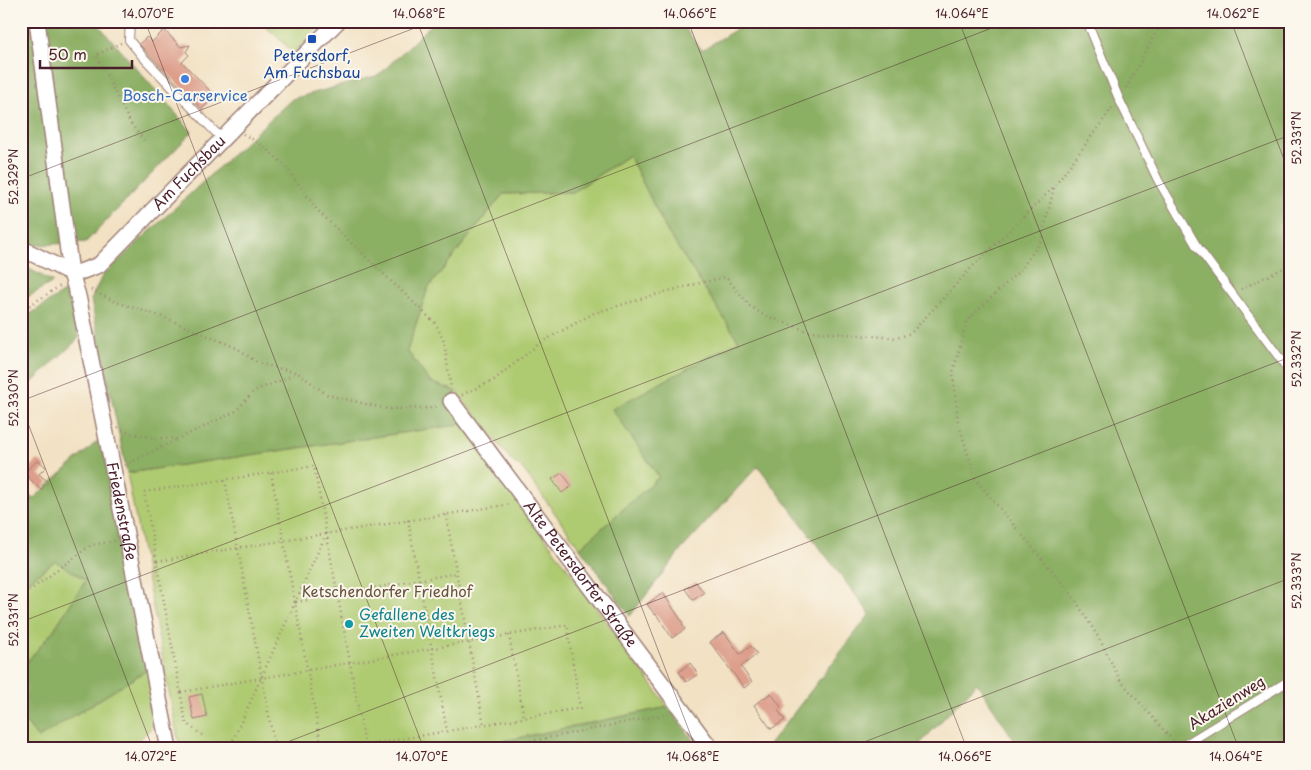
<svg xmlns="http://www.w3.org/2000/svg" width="1311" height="770" font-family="'Playpen Sans',sans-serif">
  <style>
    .green { fill: #afcb72; stroke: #7c754e }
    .forest { fill: #8baf64; stroke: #6a6748 }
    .building { fill: #dd9f8b }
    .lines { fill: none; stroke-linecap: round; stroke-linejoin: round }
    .service-casing { stroke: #9e8077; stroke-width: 10 }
    .minor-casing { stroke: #9e8077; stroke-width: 18 }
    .path { stroke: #9e8077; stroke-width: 2.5; stroke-dasharray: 1 4; stroke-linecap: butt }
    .service { stroke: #fff; stroke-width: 8 }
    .minor { stroke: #fff; stroke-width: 15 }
    .ticks { fill: none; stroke: #4a1f2b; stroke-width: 1; stroke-opacity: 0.45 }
    .transit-dot { fill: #1a4fb4; stroke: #fbf7ec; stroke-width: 2 }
    .shop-dot { fill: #3f7fe0; stroke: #fbf7ec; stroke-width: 2 }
    .culture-dot { fill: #0f9aa8; stroke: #fbf7ec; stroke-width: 2 }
    .labels { text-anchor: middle; stroke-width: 4; stroke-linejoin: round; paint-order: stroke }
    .transit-label { font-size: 15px; fill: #164399; stroke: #fbf7ec }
    .shop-label { font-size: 15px; fill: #366cbe; stroke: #fbf7ec }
    .street-label { font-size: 15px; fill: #4a1f2b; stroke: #fbf7ec }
    .park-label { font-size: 15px; fill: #685340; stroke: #fbf7ec }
    .culture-label { font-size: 15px; fill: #0d838f; stroke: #fbf7ec; text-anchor: start }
    .neatline { fill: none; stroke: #4a1f2b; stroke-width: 2 }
    .ticks-label { font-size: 12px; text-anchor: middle; fill: #4a1f2b }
  </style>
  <rect width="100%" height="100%" fill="#fbf7ec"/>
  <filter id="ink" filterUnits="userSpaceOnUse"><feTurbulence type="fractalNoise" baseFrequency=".02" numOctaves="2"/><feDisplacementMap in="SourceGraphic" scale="10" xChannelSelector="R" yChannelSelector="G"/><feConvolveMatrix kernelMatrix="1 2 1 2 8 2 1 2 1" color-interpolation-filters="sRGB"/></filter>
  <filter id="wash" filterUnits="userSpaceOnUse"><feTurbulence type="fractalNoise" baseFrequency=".0096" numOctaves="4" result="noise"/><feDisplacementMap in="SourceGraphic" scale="20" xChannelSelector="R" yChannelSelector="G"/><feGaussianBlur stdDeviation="1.12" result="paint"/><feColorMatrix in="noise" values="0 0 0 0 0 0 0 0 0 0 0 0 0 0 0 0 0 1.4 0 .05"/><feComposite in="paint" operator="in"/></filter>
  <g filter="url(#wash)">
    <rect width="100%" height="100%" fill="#f2e1c3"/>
    <!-- green -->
    <g class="green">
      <polygon points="260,21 324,21 294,53"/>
      <polygon points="629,155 667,231 739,341 613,409 659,477 580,548 523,469 512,461 456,391 430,382 407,351 428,288 503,194 573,192"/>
      <polygon points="463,424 668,707 465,749 180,749 127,473"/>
      <polygon points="55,560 86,580 53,631 21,669 21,587"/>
      <polygon points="147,670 157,722 130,749 21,749 21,717 38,738"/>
    </g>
    <!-- forest -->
    <g class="forest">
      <polygon points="21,21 95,21 192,132 86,242 36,245 24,266 53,282 21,301"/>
      <polygon points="435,21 679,21 702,50 750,21 1290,21 1290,749 1020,749 977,683 915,749 766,749 870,614 758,466 681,550 630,616 580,548 659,477 612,409 739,341 667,231 629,155 573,192 503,194 428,288 407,351 430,382 455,391 463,424 127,473 91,300 102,276 292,99 379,75"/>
      <polygon points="64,292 70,299 79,338 21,393 21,320"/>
      <polygon points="101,438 147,670 38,738 21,717 21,669 53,631 86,580 55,561 21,587 21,487 33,499"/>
      <polygon points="668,707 700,749 465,749"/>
    </g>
    <g id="blocks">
      <!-- building -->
      <g class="building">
        <polygon points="164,30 181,47 190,45 186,52 189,55 182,62 215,96 202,109 139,44 147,37 152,42"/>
        <polygon points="38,460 46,467 39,474 48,482 41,490 24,473"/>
        <polygon points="562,473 572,486 562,493 552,479"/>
        <polygon points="696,582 704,593 693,600 685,589"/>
        <polygon points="663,593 683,623 682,624 685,629 672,638 656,614 655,615 647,604"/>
        <polygon points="724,632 740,654 751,646 757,654 741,667 752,682 744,688 710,642"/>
        <polygon points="690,663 698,674 686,682 679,672"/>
        <polygon points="771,693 781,707 778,710 785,720 771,729 754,705"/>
        <polygon points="202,694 207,717 194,720 189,697"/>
      </g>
    </g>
  </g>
  <g filter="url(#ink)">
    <use href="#blocks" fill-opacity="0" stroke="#9e8077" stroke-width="1"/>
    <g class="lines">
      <defs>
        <g id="service">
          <polyline points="130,21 129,40 143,57 223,140"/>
          <polyline points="1087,21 1119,99 1158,180 1196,245 1290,372"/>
          <polyline points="1178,749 1290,680"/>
        </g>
        <g id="minor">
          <path id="s1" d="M 37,21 L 71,273 L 78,296 L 103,419 L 169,749"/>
          <path id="s2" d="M 21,248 L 71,273 L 80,272 L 99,265 L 338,21"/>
          <path id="s3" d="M 451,401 L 711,749"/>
        </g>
      </defs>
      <!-- service casing -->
      <use href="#service" class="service-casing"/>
      <!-- minor casing -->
      <use href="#minor" class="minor-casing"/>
      <!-- path -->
      <g class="path">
        <polyline points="121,43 96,55 131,124 144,140"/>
        <polyline points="1126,88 1162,21"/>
        <polyline points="243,134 259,143 284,164 318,211 436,324 444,342 451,389"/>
        <polyline points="1054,188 1041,241 1021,269 967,321 953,372 958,422 976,480 1073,596 1101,642 1120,680 1174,742"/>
        <polyline points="1241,289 1290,265"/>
        <polyline points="91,290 116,302 163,317 237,348 258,363 298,373 328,395 387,409 432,408 439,405"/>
        <polyline points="21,311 60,286"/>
        <polyline points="462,395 494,380 540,343 594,313 668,291 726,277 750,306 762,314 807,331 897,338 911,333 975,264 1054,187 1113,107"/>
        <polyline points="118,427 129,433 157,438 178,439 236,411 254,391 297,374"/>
        <polyline points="125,465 176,440"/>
        <polyline points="271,473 322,749"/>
        <polyline points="225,480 275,749"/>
        <polyline points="446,515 484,725"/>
        <polyline points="408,520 447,731"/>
        <polyline points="157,561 511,504"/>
        <polyline points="21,597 91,545 115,541"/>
        <polyline points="296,602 457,573"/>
        <polyline points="509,635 524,718"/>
        <polyline points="181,692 567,625 580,708 344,749"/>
        <polyline points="202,735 186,723 144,492 314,466 365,745"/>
        <polyline points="229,749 326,534"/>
        <polyline points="491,749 668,714"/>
      </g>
      <!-- service -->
      <use href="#service" class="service"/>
      <!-- minor -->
      <use href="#minor" class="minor"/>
    </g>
  </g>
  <!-- ticks -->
  <path class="ticks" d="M 145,21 L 424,749M 417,21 L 696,749M 688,21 L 967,749M 959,21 L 1239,749M 1231,21 L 1290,175M 21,179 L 433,21M 21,401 L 1010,21M 21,405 L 153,749M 21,622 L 1290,135M 269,749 L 1290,357M 846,749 L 1290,578"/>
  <!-- markers -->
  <rect class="transit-dot" x="307" y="34" width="10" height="10" rx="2.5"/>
  <circle class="shop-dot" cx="185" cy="79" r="5"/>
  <circle class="culture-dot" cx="349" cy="624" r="5"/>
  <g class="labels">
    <!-- transit labels -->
    <g class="transit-label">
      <text x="312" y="61">Petersdorf,<tspan x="312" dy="17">Am Fuchsbau</tspan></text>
    </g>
    <!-- shop labels -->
    <g class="shop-label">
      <text x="185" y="101">Bosch-Carservice</text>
    </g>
    <!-- street labels -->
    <g class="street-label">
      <text dy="5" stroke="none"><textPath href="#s2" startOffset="214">Am Fuchsbau</textPath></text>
      <text dy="5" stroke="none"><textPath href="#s1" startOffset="498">Friedenstraße</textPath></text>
      <text dy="5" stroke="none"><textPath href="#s3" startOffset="216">Alte Petersdorfer Straße</textPath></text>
      <text transform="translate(1227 703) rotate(-32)" y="5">Akazienweg</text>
    </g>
    <!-- park labels -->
    <g class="park-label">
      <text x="387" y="597">Ketschendorfer Friedhof</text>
    </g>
    <!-- culture labels -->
    <g class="culture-label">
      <text x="359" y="620">Gefallene des<tspan x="359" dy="17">Zweiten Weltkriegs</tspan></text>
    </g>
  </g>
  <!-- margin -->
  <rect width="1311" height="770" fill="none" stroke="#fbf7ec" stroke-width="55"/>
  <!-- scale -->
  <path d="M40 60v8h92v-8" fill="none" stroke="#4a1f2b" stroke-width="2.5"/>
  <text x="48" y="60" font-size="15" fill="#4a1f2b" stroke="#fbf7ec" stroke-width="4" paint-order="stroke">50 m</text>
  <rect x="28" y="28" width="1256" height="714" class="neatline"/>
  <g class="ticks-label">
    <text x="148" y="18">14.070°E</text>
    <text x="419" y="18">14.068°E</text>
    <text x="690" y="18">14.066°E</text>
    <text x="962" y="18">14.064°E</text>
    <text x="1233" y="18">14.062°E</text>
    <text transform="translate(1297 138) rotate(-90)" y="4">52.331°N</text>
    <text transform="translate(14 177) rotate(-90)" y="4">52.329°N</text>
    <text transform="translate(1297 359) rotate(-90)" y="4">52.332°N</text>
    <text transform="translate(14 398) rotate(-90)" y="4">52.330°N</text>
    <text transform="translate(1297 581) rotate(-90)" y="4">52.333°N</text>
    <text transform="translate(14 620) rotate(-90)" y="4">52.331°N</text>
    <text x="151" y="761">14.072°E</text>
    <text x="422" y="761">14.070°E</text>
    <text x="693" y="761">14.068°E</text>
    <text x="965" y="761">14.066°E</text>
    <text x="1236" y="761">14.064°E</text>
  </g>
</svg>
